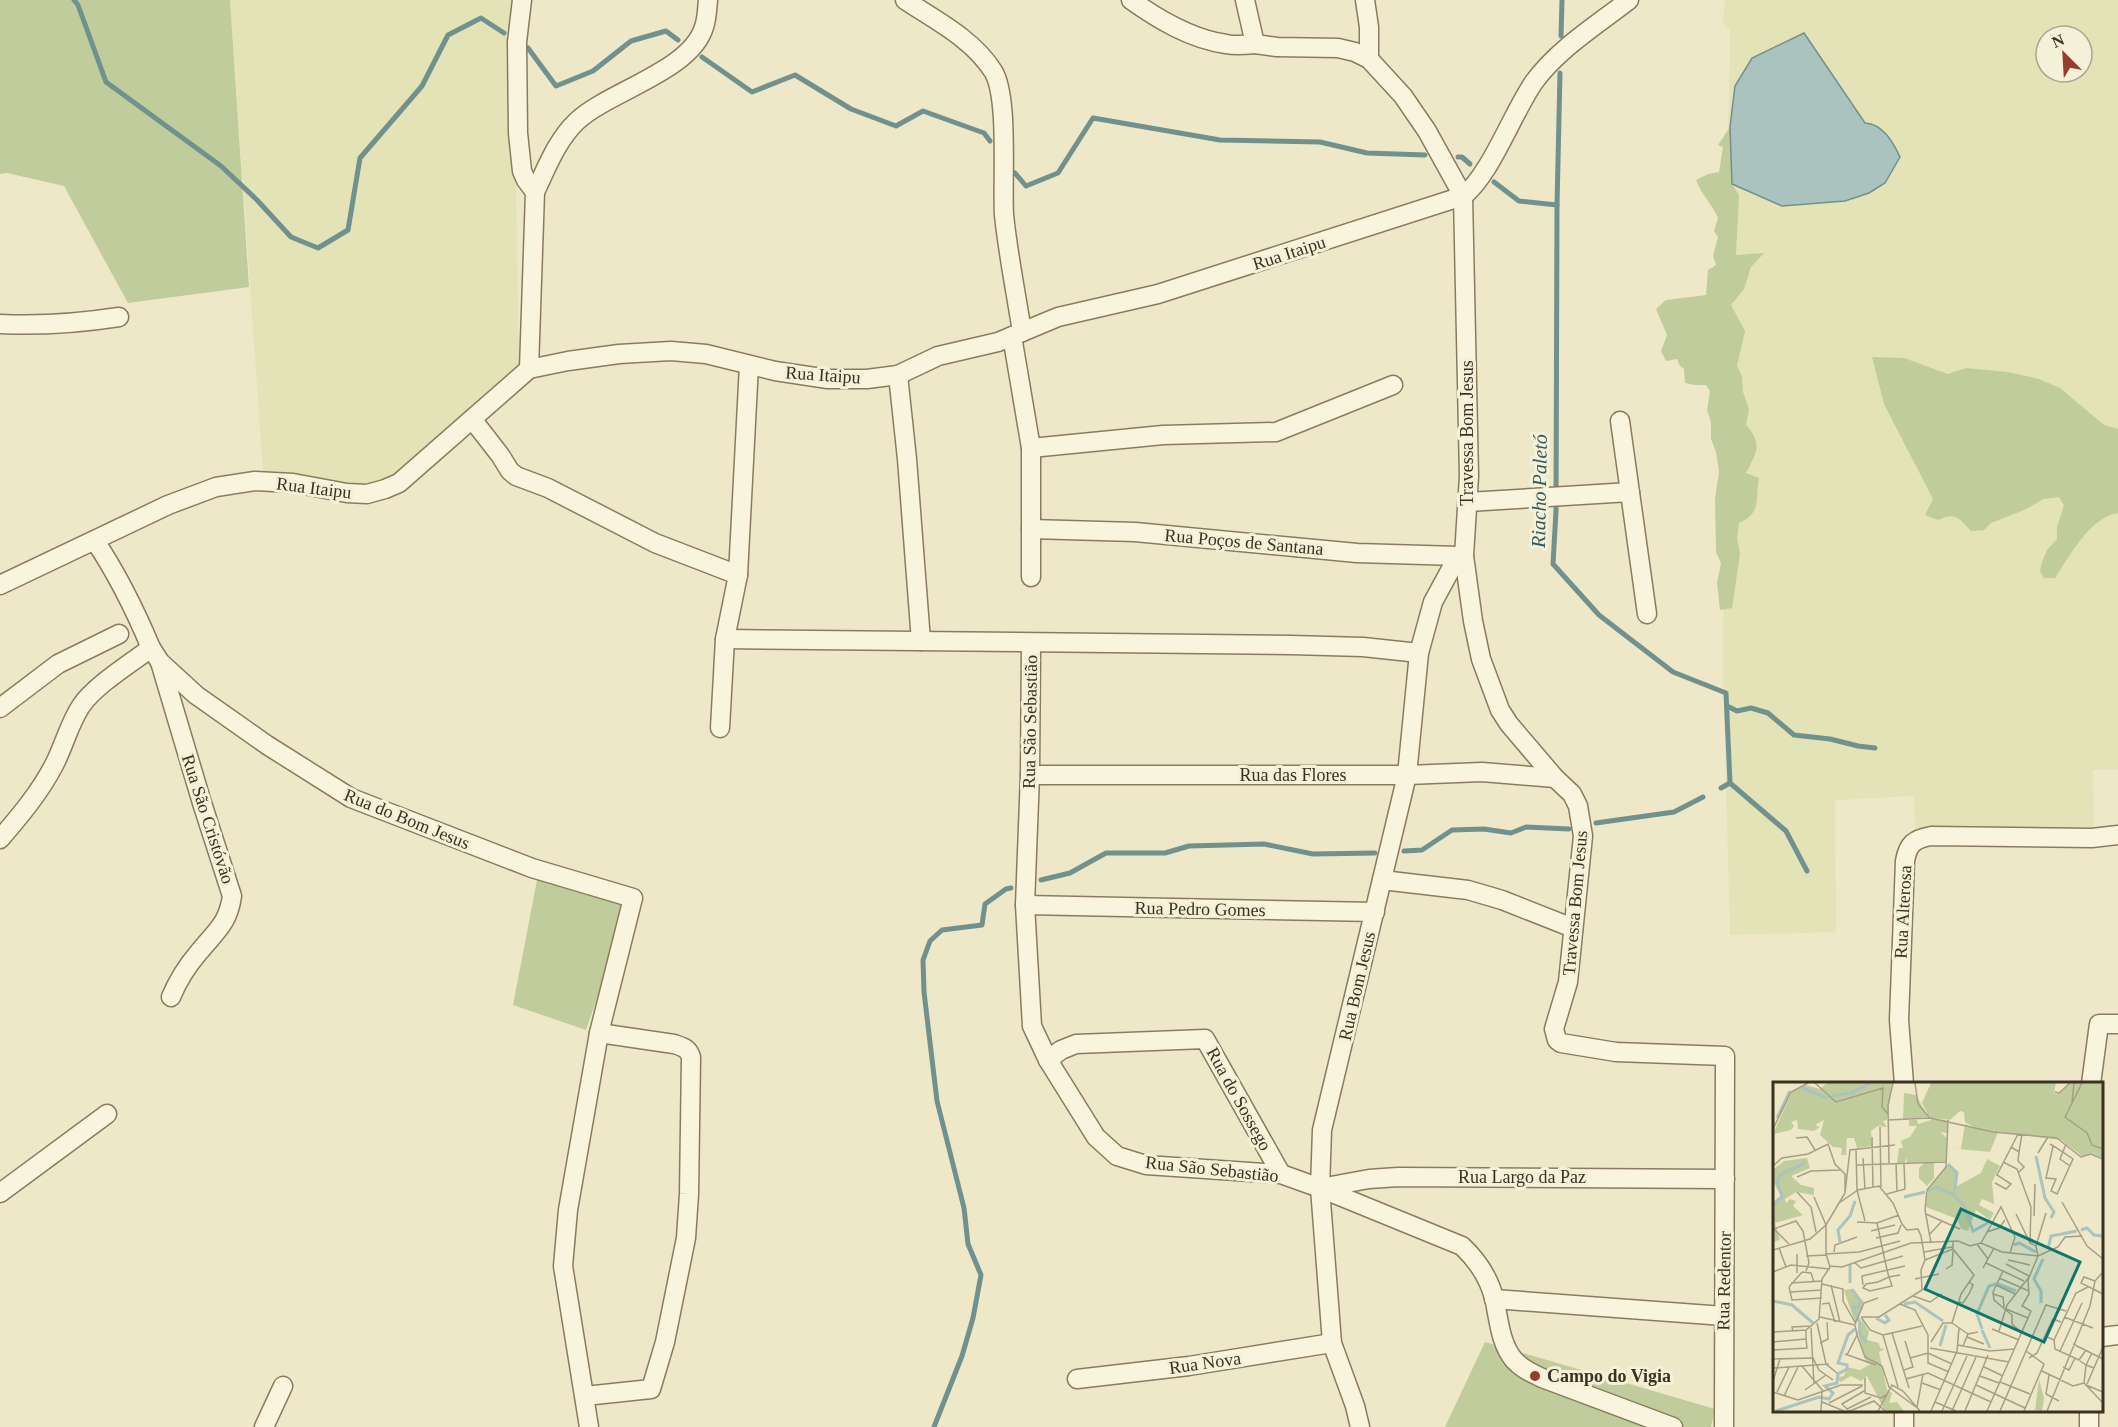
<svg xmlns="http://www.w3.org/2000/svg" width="2118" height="1427" font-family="'Times New Roman',serif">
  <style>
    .farmland { fill: #e4e2b7; fill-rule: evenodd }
    .green { fill: #c1cc9d }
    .water { fill: #aac3bf; stroke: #70918d; stroke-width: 1.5 }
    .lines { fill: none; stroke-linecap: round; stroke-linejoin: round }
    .stream { stroke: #70918d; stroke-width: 5 }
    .street-casing { stroke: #8a7b5e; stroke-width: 21 }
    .street { stroke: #f9f4dd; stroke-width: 18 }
    .poi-dot { fill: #983c2f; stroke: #f5f1d9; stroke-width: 2 }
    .labels { text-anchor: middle; stroke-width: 6; stroke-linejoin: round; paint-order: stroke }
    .street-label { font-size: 18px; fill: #3b3121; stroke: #f5f1d9 }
    .poi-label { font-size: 18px; font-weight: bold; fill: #3b3121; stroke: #f5f1d9; text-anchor: start }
    .water-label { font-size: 20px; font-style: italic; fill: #31585b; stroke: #f5f1d9 }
    .inset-river { fill: none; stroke: #aac3bf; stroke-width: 3 }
    .inset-road { fill: none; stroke: #a69f86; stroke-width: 1.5 }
    .view { fill: #0f766e; fill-opacity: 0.15; stroke: #0f766e; stroke-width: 3 }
    .inset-edge { fill: none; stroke: #3b3121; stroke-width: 3 }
  </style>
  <rect width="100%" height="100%" fill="#eee8c9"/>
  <!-- farmland -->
  <g class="farmland">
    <polygon points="230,0 513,0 519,367 400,470 382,482 363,484 338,482 263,471"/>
    <path d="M 1725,0 L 2118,0 L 2118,770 L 2093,770 L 2094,828 L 1915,829 L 1914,796 L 1835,800 L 1836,932 L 1730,935 L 1723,673 L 1726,268 L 1730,31 L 1723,22 ZM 2046,36 L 2082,36 L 2082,72 L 2046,72 Z"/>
  </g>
  <!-- green -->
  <g class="green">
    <polygon points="0,0 230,0 249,287 128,303 64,186 7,173 0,174"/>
    <path d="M 1730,127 L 1736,146 L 1732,184 L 1739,195 L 1736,255 L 1764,253 L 1751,267 L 1744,289 L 1731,305 L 1745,331 L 1737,366 L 1742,376 L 1743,392 L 1749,409 L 1746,425 C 1763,444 1757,452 1746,473 L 1759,478 C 1755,499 1762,513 1739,523 L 1737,538 L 1740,554 L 1732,608 L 1720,610 L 1717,583 L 1721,563 L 1716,552 L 1715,498 L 1719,472 L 1716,452 L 1711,439 L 1711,422 L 1707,410 L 1710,391 L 1706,385 L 1695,385 L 1685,383 L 1684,369 L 1680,366 L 1677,359 L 1666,361 L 1661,351 L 1667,335 L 1656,309 L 1666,300 L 1706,295 L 1708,270 L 1716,265 L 1713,256 L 1718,237 L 1714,231 L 1718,218 C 1712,204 1701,194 1696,180 L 1708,174 L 1719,172 L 1723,147 L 1718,145 Z"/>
    <path d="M 1872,357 L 1904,358 L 1948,374 L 1966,368 L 2008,372 L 2039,379 L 2060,388 L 2104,425 L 2118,429 L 2118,513 C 2090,517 2069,557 2055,578 L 2044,578 L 2040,571 L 2042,562 L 2047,550 L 2057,539 L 2057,527 L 2064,505 L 2059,497 L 2044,499 L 2024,510 L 1991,523 L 1984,530 L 1971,531 C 1958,517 1955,512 1938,520 L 1925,515 L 1933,499 L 1884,404 Z"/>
    <polygon points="538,875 630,902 586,1030 513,1005"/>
    <polygon points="1485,1342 1715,1409 1711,1427 1445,1427"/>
  </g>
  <!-- water -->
  <path class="water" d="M 1804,33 L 1865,123 C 1883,124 1893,142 1900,157 L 1885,183 L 1869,193 L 1845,201 L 1782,206 L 1732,184 L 1730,127 L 1735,86 L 1752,58 Z"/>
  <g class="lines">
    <!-- stream -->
    <g class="stream">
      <polyline points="74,0 78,5 106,82 221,166 257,200 291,237 318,248 348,230 360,158 422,86 448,35 481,18 504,33"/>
      <polyline points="1561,36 1562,0"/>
      <polyline points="528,48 556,86 593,71 631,41 666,31 678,40"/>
      <polyline points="702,57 752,92 795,75 851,109 896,126 923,111 984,133 990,141"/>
      <polyline points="1458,157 1462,157 1470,164"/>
      <polyline points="1015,173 1026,186 1058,173 1093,118 1220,140 1320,142 1367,153 1425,155"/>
      <polyline points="1494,182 1519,201 1557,205 1560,73"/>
      <polyline points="1557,205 1556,511 1553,564 1599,615 1673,672 1726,693 1730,783 1786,831 1807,871"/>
      <polyline points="1727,706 1737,711 1751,708 1768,713 1794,735 1830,739 1858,746 1875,748"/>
      <polyline points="1721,788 1730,783"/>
      <polyline points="1596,823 1674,812 1703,797"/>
      <polyline points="1404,851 1422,850 1452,830 1484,829 1511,833 1526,827 1569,829"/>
      <polyline points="1041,880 1070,873 1106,853 1165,853 1189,846 1264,844 1313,854 1375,853"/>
      <polyline points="934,1427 962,1356 973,1318 981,1275 968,1244 964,1208 937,1101 924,992 923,960 930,941 942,930 982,925 985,904 1006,889 1011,888"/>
    </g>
    <defs>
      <g id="street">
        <polyline points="522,0 517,42 518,133 522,171 526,180 535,192 529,369"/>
        <path d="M 905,0 C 935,20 973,39 993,71 C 1009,96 1002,181 1004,215 C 1008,254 1016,293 1022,332"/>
        <path d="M 1131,0 C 1159,20 1191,39 1226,44 C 1235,46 1246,45 1255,44"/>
        <polyline points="1245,0 1255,44 1277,47 1338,48 1355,52 1369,59 1403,96 1427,131 1463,196 1469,476 1464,556 1473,621 1481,659 1500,710 1509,724 1555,778 1572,794 1578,806 1583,836 1568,982 1554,1029 1557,1040 1561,1043 1616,1052 1725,1056 1724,1427"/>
        <polyline points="1365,0 1369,27 1369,59"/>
        <path d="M 535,192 C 547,167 557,140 577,121 C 609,91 691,71 704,27 C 707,19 707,9 708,0"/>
        <path d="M 0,324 C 40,326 80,323 119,317"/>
        <polyline points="1012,336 1031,448 1031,577"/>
        <polyline points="898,375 907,459 921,641"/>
        <polyline points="472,419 500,455 510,471 516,476 548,488 655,543 738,575"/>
        <polyline points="1620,421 1647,614"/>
        <polyline points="1031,448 1163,435 1276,432 1393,385"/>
        <polyline points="1468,502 1630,492"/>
        <polyline points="1031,529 1135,532 1357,553 1458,556"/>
        <path d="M 0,585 L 168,505 L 216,487 L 255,481 L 293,483 L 347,493 L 367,494 L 385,489 L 399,483 L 529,369 L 568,361 L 619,354 L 671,351 L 706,354 L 775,371 L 828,379 L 867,379 L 898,375 L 938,356 L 998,342 L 1058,317 L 1158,294 L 1463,196 C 1490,176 1513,112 1534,82 C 1558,49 1597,25 1629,0"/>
        <polyline points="725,639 1291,645 1363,647 1419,653"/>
        <path d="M 1031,643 L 1030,775 L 1025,905 L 1032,1026 L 1048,1060 L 1096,1137 L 1117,1156 L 1146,1165 L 1281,1174 L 1320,1188 L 1462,1246 C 1479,1262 1490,1279 1495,1302 C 1499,1322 1501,1345 1514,1360 C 1522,1369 1532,1373 1542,1378 L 1673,1427"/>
        <polyline points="151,648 160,662 196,695 267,745 351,798 532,868 633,898 599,1033 568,1210 563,1266 589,1427"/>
        <path d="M 160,662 L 202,803 L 232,896 C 228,924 216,931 199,952 C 187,966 178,980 171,997"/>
        <polyline points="0,708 58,664 119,634"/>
        <polyline points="720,728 725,639 738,575 749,365"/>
        <polyline points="1030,775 1407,775 1482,772 1555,778"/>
        <path d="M 0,839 C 20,816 40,792 54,765 C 64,746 69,724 81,706 C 94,686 131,663 151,648 C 135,610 118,575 95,541"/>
        <polyline points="1382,880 1468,890 1502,900 1573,928"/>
        <polyline points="1025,905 1375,912"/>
        <polyline points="1048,1060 1061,1050 1076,1044 1205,1039 1281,1174"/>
        <path d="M 1904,1084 L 1899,1020 L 1905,861 C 1908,844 1914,839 1931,836 L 2092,838 L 2118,835"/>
        <polyline points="2091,1084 2099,1024 2118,1024"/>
        <polyline points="1320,1188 1369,1179 1398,1177 1725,1179"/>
        <polyline points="0,1193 107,1114"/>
        <polyline points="1494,1299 1724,1316"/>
        <polyline points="2102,1337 2118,1335"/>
        <polyline points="1077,1379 1189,1366 1332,1343"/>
        <path d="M 585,1396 L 651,1389 L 665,1342 L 686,1238 L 689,1194 L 691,1057 C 688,1048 683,1047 674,1044 L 599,1033"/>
        <polyline points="264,1427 283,1386"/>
        <polyline points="1360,1427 1355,1406 1332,1343 1320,1188 1322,1130 1407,775 1419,653 1433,602 1458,556 1464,556"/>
        <polyline points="1904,1427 1904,1410"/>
        <polyline points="2089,1427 2089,1410"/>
      </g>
    </defs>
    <!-- street casing -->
    <use href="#street" class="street-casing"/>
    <!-- street -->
    <use href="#street" class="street"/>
  </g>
  <!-- markers -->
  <circle class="poi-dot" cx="1535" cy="1376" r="6"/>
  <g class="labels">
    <!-- street labels -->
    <g class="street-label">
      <text transform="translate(1289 253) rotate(-18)" y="6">Rua Itaipu</text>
      <text transform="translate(823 375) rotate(4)" y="6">Rua Itaipu</text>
      <text transform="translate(1467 433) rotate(-90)" y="6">Travessa Bom Jesus</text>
      <text transform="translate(314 488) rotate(7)" y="6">Rua Itaipu</text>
      <text transform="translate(1244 542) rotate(5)" y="6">Rua Poços de Santana</text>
      <text transform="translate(1030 722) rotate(-89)" y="6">Rua São Sebastião</text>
      <text x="1293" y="781">Rua das Flores</text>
      <text transform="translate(208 819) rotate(72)" y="6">Rua São Cristóvão</text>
      <text transform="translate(407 819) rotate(22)" y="6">Rua do Bom Jesus</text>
      <text transform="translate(1575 903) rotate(-85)" y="6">Travessa Bom Jesus</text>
      <text transform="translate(1200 909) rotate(1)" y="6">Rua Pedro Gomes</text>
      <text transform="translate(1903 912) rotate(-87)" y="6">Rua Alterosa</text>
      <text transform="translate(1357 986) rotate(-77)" y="6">Rua Bom Jesus</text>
      <text transform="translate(1239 1099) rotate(61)" y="6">Rua do Sossego</text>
      <text transform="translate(1212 1169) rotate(6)" y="6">Rua São Sebastião</text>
      <text x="1522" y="1183">Rua Largo da Paz</text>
      <text transform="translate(1724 1281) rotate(-89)" y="6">Rua Redentor</text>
      <text transform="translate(1205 1363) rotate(-8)" y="6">Rua Nova</text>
    </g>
    <!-- poi labels -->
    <g class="poi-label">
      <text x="1547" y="1382">Campo do Vigia</text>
    </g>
    <!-- water labels -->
    <g class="water-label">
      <text transform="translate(1539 491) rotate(-89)" y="7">Riacho Paletó</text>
    </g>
  </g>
  <!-- overview -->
  <g transform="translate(1773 1082)">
    <rect width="330" height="330" fill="#eee8c9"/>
    <path d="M 54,1 L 119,1 L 114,38 L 110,39 L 114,45 L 105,44 L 98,49 L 99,64 L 84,66 L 81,56 L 74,56 L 73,73 L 68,73 L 69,66 L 60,65 L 47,53 L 51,38 L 42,43 L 47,45 L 41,49 L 25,47 L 24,38 L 18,40 L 21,44 L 18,48 L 0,52 L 19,10 L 32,3 L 47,7 ZM 158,1 L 283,1 L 281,11 L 285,12 L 298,1 L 330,1 L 330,67 L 317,62 L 330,68 L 330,76 L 319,71 L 310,75 L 289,58 L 225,50 L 217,70 L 175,66 L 188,67 L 192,42 L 204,47 L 192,40 L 191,30 L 187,29 L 177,38 L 162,36 L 175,39 L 174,51 L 167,50 L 174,56 L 173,79 L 134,81 L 134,76 L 131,81 L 124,81 L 126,66 L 130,66 L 128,59 L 137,55 L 144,44 L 136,44 L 136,38 L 144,38 L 145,42 L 158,38 L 149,21 ZM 131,11 L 143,13 L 155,35 L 130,37 ZM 34,76 L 37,86 L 18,94 L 28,103 L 41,106 L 41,113 L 23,110 L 12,117 L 13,121 L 17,117 L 23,119 L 20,124 L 30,133 L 2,141 L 7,158 L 0,160 L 0,120 L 8,114 L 0,99 L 0,88 L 11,79 ZM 214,77 L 227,84 L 219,100 L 221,122 L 209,117 L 206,123 L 221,131 L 217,138 L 203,128 L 195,149 L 188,147 L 184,137 L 153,125 L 155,106 L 174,83 L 185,89 L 184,104 L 208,91 ZM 151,81 L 161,81 L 161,96 L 154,104 L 146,96 L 146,86 ZM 79,207 L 91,220 L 82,241 L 71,208 ZM 89,238 L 96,250 L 94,258 L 106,261 L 107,266 L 112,267 L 106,270 L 114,308 L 119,311 L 116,321 L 124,320 L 131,329 L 112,329 L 94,294 L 88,299 L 78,294 L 68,300 L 62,296 L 71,294 L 74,285 L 87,288 L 98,282 L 93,281 L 86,254 ZM 266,297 L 271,316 L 269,329 L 262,328 Z" fill="#c1cc9d"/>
    <path class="inset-river" d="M 30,6 L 54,16M 59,14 L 78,11 L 98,1M 4,36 L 17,9M 263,74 L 272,116 L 281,130 L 278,136M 175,82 L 184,91 L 181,111M 155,109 L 163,105 L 181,113 L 191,124 L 200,149 L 215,141M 131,115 L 152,110M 0,123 L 9,114 L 4,100 L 7,93 L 32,81M 308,148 L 314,146 L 321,153 L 330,154M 67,160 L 65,148 L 77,134 L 82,119M 241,163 L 246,161 L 263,170M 275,167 L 278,154 L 304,149M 77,182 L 77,201M 225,202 L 243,209M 79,207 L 88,220 L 86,225 L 80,225 L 87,241 L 86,251 L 94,261M 0,219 L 19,223 L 40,241M 268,221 L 268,209 L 261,197 L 270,177M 131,222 L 142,220 L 170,239M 103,236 L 112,241 L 116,238 L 112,233M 209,247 L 204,232 L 216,204 L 223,202M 209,248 L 217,266M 167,264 L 173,243M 3,329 L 46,315 L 56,317 L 60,311 L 52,304 L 64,301 L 65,292 L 74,287 L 74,283 L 65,281 L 75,253 L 82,247"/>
    <path class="inset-road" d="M 42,1 L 63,20 L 110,6 L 109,25 L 115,32M 142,1 L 145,22 L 156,35M 309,1 L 292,35 L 314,51 L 319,63 L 330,67M 282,10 L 286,11 L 297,1M 299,20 L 301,1M 115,38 L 157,36 L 220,50 L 284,56 L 308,75 L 318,72 L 330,77M 107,45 L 108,105M 0,47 L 18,10 L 35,1M 99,55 L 100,106M 23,56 L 34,55 L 42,68M 277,62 L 282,65 L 300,77 L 284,112 L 278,109 L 283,97 L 273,96 L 280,64M 293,62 L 287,77 L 297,84M 238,65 L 246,70 L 249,52M 83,67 L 84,108 L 92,139M 265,71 L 275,55M 90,76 L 92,107M 116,81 L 115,23 L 120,1M 123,81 L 124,109M 83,83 L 173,80M 0,84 L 9,76 L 35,72 L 55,62 L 62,82 L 72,92 L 72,111M 245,91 L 251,85 L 245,79 L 246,70M 24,95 L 38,89 L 67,88M 222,101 L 233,107 L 238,102 L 224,93 L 245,52M 24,110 L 38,125 L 43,150M 114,112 L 132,107 L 131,82M 289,120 L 314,164 L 330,177M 66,121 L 85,108 L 106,104 L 120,121 L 129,142 L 134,148 L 145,147 L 148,154 L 152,178 L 148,188 L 149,208 L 106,235 L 88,235M 153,132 L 187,147M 243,132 L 257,161M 261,134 L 262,102M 84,140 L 104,141 L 126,133M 104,141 L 114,188 L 116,195 L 119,204 L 97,209 L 90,206 L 93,202 L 105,200 L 116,195 L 121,194 L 127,193M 98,149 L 122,143M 214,150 L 226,146 L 232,138M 156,153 L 169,139M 103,156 L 125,151 L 128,143M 158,161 L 152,128 L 154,108 L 173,85 L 175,38M 208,161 L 228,125 L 242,155 L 237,171M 16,162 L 1,147 L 23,139 L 30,149 L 36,181 L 33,189M 204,162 L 215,177M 263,164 L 273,131M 6,166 L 13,185M 0,168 L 37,157 L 53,143 L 72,111 L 77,68 L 122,63M 61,170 L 62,163 L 84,155M 151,170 L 179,165M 24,172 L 24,191M 53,172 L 86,170 L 127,159M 33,174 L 53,173M 152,178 L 180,167 L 180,159M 235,178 L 257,183M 81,180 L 88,186 L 130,174M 213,181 L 251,199M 233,182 L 256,194M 57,184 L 69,185 L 138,161 L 185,159 L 197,164 L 208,161 L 229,170 L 265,174 L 285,165 L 292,155 L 309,154M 210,186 L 221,166M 173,187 L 179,183 L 180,169M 230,189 L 220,210 L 221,218 L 239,233 L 239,242 L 249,251M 0,190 L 18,183 L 57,187M 226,196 L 256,209M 142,197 L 166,192M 322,199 L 311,195 L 308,201 L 330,212M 18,201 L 49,199M 49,202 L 70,207 L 70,219 L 83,242M 58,203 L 67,240M 90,203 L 89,194 L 132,184M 223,203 L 242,212M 16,205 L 19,218 L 49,216M 16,205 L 29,190 L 38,191 L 41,200M 17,210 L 49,208M 220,212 L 230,215 L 231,225M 140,214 L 157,220 L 169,212M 186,220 L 190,221 L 196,212 L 200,203 L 196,200M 49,222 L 56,221 L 62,240M 127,222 L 142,228 L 155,253 L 155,281 L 176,290M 233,227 L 255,236M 47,235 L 82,243M 88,235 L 97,248 L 110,253 L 125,305M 291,235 L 320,246M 44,241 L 53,282 L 64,291M 179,241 L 188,212 L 201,193 L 180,167M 179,241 L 195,252M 82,242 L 91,221 L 105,216M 38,246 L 41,302M 219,247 L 246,258M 20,249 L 19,245 L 39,244M 226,249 L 234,223 L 256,195M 0,250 L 33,248 L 46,237 L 49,197 L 57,185 L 53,172 L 53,143 L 41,115M 119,251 L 136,306M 84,253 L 92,275 L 109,284M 110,253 L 149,244M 272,254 L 281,258 L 282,267 L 306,278 L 313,268M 194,255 L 211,262M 281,258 L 303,211 L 315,205M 0,260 L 33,257 L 33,248M 158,260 L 170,241 L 179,241M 47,261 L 55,257 L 54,240M 300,262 L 330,277M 185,263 L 217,269 L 242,267M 190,264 L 195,252 L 205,250M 157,266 L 236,280M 0,268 L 34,266 L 33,257M 287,269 L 309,221M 319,271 L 313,283 L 321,286M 72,272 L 103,283M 74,273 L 84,253 L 82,243M 137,276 L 155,271 L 179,282M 256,276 L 264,271 L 280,237 L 288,240M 0,277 L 40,276 L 46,288 L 60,298M 307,279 L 313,283 L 311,301 L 330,321M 29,284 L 50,309M 109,284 L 116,305 L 143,325M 211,285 L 230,294M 290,285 L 296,288 L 302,276M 0,286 L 56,282M 131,288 L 140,285 L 132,259M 269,289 L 300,304 L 311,301M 276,293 L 273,312 L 286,319M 207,294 L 226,301M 92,296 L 92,311 L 108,316 L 113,313M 133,297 L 155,291 L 218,320M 0,299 L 7,277M 227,300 L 257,312M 149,301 L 168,308M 314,302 L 330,265M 203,303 L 252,326M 313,303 L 330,310M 32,308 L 53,293M 0,310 L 25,318 L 68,303 L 90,303M 4,310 L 16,285M 11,314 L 25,285M 49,320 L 71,329M 162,320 L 183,329M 56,321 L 89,304M 144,325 L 150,292M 74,327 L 98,315M 48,329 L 49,310M 76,329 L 69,322 L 91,309M 77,329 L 101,319 L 112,329M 105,329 L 119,303 L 130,309 L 147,329M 158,329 L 184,269 L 186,246M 169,329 L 194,274M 179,329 L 203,275M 192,329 L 215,273M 214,329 L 258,229 L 249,224 L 256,212 L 255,198 L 265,174 L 263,164 L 257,161 L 258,125 L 244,87 L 230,80M 227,329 L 273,223 L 293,229M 251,329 L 271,282 L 253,269M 274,329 L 317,224 L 322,199 L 330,190"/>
    <path class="view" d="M 188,127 L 307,180 L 271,260 L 152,207 Z"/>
    <rect width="330" height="330" class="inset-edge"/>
  </g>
  <!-- north arrow -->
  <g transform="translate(2064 54) rotate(336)"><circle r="28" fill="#f5f1d9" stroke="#aba48f" stroke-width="1.5"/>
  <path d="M0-4.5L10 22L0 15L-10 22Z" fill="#983c2f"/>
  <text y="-9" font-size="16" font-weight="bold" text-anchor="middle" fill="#3b3121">N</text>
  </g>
</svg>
